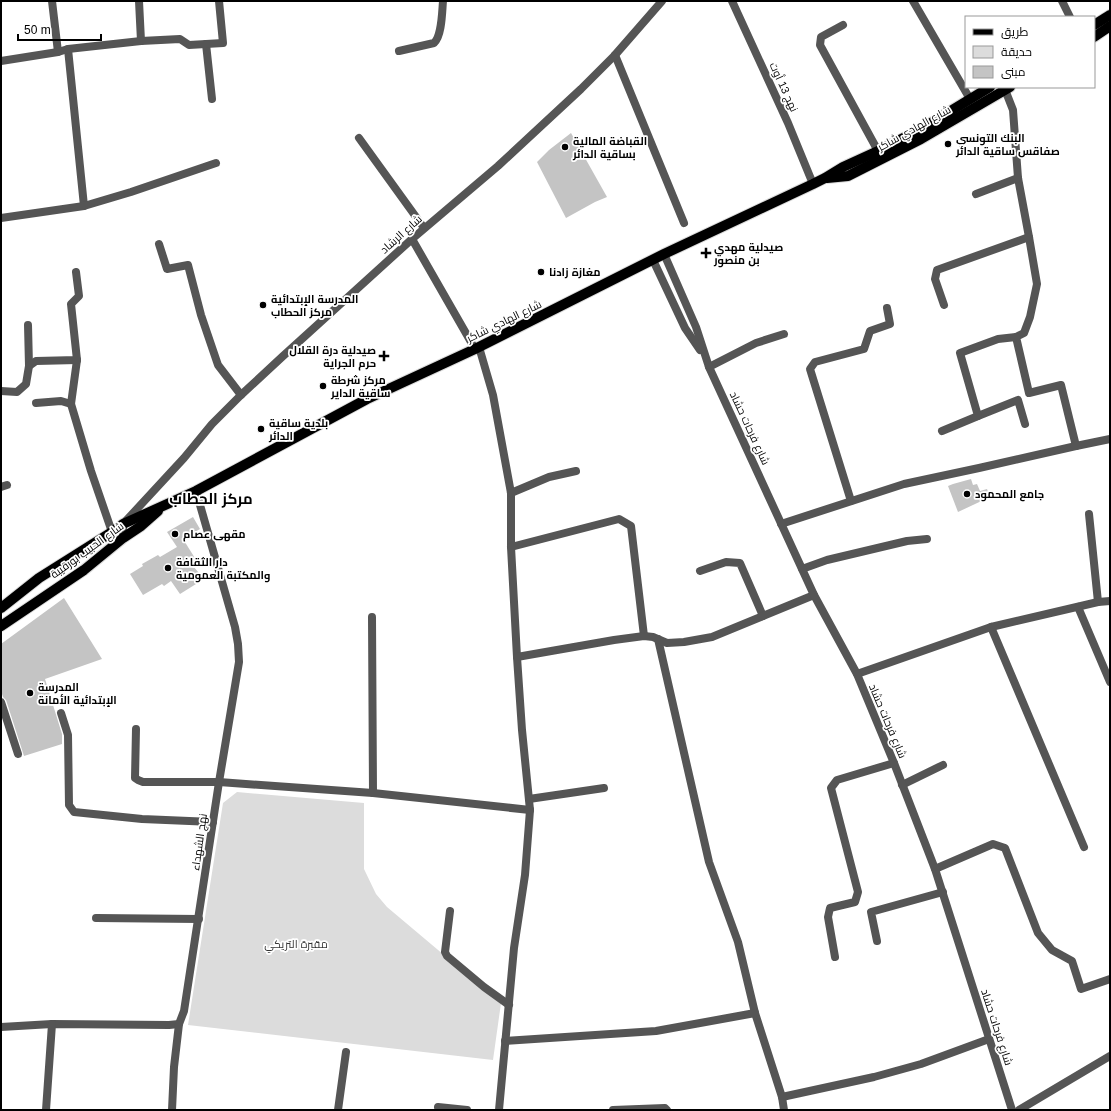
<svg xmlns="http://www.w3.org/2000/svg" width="1111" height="1111" font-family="Helvetica,Cairo,sans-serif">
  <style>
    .green { fill: #dcdcdc }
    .building { fill: #c4c4c4 }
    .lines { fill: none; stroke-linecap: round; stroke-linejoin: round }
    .primary-casing { stroke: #dbdbdb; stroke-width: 12 }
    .minor { stroke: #555; stroke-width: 8 }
    .tertiary { stroke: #555; stroke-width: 8 }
    .primary { stroke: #000; stroke-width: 10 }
    .poi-dot { fill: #000; stroke: #fff; stroke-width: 1.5 }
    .labels { text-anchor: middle; stroke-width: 3.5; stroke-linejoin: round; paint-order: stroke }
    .street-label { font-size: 11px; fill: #000; stroke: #fff }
    .poi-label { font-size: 11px; font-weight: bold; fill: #000; stroke: #fff; text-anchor: start }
    .park-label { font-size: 11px; fill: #333; stroke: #fff }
    .district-label { font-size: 15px; font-weight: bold; fill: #000; stroke: #fff }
  </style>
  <rect width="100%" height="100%" fill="#fff"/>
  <!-- green -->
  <polygon class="green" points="237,792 364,803 364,869 376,894 387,907 501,1003 493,1060 188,1025 223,803"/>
  <!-- building -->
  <g class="building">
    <polygon points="571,133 607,197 595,202 566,218 537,162 549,150"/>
    <polygon points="971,479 973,485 977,484 980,491 987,489 990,497 958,512 948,486 953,484"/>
    <polygon points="193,517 200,529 183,539 198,563 193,566 204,579 180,594 171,581 164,586 162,584 143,595 130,574 143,566 142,564 158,555 160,557 177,547 167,532"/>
    <polygon points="64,598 102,659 45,679 62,734 62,744 24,756 6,700 3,697 1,691 1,644"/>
  </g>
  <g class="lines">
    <defs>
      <g id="primary">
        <polyline points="1094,25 1110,15"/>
        <polyline points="1094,37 1110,26"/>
        <polyline points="827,178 848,176 921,139 1010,87"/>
        <polyline points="1,608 39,578 112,532 123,524 196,491 367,399 475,349 664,254 813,184 825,178 843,167 878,151 921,129 990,87"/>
        <polyline points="1,626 84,570 123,538 141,526 158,511"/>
      </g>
    </defs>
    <!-- primary casing -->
    <use href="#primary" class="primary-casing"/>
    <!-- minor -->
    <g class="minor">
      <polyline points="52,1 58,52"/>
      <polyline points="139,1 141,41"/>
      <polyline points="732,1 788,123 813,184"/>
      <polyline points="913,1 970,99"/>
      <polyline points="1062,1 1070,17"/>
      <polyline points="843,25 821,37 820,45 878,151"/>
      <polyline points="206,44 212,99"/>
      <polyline points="68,49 84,206"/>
      <path d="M 399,51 L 434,43 C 442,36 442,12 443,1"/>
      <polyline points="615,55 684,223"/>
      <polyline points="1,61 58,52 68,49 141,41 180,39 189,45 223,43 219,1"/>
      <polyline points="1004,87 1013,110 1018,178 1029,237 1037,284 1030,317 1024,333 1016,337 1029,393 1061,385 1076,446"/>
      <polyline points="359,138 424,228"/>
      <polyline points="976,194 1018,178"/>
      <polyline points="1,218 84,206 131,192 216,163"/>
      <polyline points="412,239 475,349"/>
      <polyline points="159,244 167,269 188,265 201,315 218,365 241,395"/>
      <polyline points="944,305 935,279 937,270 1029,237"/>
      <polyline points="28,325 29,366"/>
      <polyline points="479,347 493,395 511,493 511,547 517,657 522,730 530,810 525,875 514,948 499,1110"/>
      <polyline points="77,360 71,404 91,471 112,532"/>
      <polyline points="709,367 756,343 784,334"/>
      <polyline points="1,391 17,392 26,384 29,366 36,361 77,360 71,304 79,296 76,272"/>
      <polyline points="36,403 61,401 71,404"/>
      <polyline points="978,416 1018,400 1025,424"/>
      <polyline points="942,431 978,416 960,353 998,339 1016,337"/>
      <polyline points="1,487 7,485"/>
      <polyline points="511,493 549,477 576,471"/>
      <polyline points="851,501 810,369 815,362 864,349 870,331 890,324 887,308"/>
      <polyline points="1089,514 1098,602"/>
      <polyline points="781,524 904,484 979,468 1076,446 1110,439"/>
      <polyline points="511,547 619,519 631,526 644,636"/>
      <polyline points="802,569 827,560 907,541 927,539"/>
      <polyline points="700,571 726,562 740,563 763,616"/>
      <polyline points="1078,607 1110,682"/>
      <polyline points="372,617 373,793"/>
      <polyline points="991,627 1084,847"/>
      <polyline points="658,639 709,862 738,942 755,1013 782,1097 784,1110"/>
      <polyline points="517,657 614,640 644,636 653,637 667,643 684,642 712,637 814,595"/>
      <polyline points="857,674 991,627 1098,602 1110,601"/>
      <polyline points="1,702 18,754"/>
      <polyline points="61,713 68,735 69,805 74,812 142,819 213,822"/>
      <polyline points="136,729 135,778 138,780 143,782 219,782 373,793 530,810"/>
      <polyline points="902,785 943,765"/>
      <polyline points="529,799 604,788"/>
      <polyline points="935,869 993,844 1005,848 1038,933 1052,950 1072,961 1081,989 1110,979"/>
      <polyline points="450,911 445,952 447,956 484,987 509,1005"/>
      <polyline points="96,918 199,919"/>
      <polyline points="877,941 871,912 943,892"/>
      <polyline points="835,957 828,917 830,908 855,902 858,892 831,788 837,780 894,763"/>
      <polyline points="1,1027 52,1024 169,1025 179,1024 184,1011 219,782 239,662 238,644 235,627 196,491"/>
      <polyline points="505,1041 656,1031 755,1013"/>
      <polyline points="782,1097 874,1077 921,1064 989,1039"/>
      <polyline points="438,1107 467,1110"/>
      <polyline points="46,1110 52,1024"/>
      <polyline points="172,1110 174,1067 179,1024"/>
      <polyline points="338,1110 346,1052"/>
      <polyline points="613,1110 665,1108 667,1110"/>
      <polyline points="1019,1110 1110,1056"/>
    </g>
    <!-- tertiary -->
    <g class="tertiary">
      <polyline points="664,254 696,327 709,367 814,595 857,674 894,763 935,869 1012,1110"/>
      <polyline points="653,260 685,328 700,350"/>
      <polyline points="123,538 123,524 184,458 212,424 241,395 282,357 412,239 498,166 581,89 615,55 662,1"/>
    </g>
    <!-- primary -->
    <use href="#primary" class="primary"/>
  </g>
  <!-- markers -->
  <g class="poi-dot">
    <circle cx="948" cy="144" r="4"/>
    <circle cx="565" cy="147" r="4"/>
    <path d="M704 247h4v4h4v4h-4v4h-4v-4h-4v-4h4z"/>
    <circle cx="541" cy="272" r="4"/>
    <circle cx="263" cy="305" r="4"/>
    <path d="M382 350h4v4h4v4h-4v4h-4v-4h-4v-4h4z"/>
    <circle cx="323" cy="386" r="4"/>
    <circle cx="261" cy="429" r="4"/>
    <circle cx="967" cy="494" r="4"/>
    <circle cx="175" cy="534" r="4"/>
    <circle cx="168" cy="568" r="4"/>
    <circle cx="30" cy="693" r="4"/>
  </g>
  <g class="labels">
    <!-- street labels -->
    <g class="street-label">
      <text transform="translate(784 87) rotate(65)" y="4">نهج 13 أوت</text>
      <text transform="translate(914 128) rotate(-29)" y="4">شارع الهادي شاكر</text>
      <text transform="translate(401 234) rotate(-42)" y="4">شارع الرشاد</text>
      <text transform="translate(504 321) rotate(-26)" y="4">شارع الهادي شاكر</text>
      <text transform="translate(750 428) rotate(65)" y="4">شارع فرحات حشاد</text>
      <text transform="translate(87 550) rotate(-36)" y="4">شارع الحبيب بورقيبة</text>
      <text transform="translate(888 721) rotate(67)" y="4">شارع فرحات حشاد</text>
      <text transform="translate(199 842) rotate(-82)" y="4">نهج الشهداء</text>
      <text transform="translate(997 1027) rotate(72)" y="4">شارع فرحات حشاد</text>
    </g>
    <!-- poi labels -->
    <g class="poi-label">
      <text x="956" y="142">البنك التونسي<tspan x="956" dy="13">صفاقس ساقية الدائر</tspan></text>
      <text x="573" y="145">القباضة المالية<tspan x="573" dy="13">بساقية الدائر</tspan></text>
      <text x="714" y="251">صيدلية مهدي<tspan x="714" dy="13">بن منصور</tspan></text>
      <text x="549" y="276">مغازة زادنا</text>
      <text x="271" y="303">المدرسة الإبتدائية<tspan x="271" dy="13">مركز الحطاب</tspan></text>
      <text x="376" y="354" text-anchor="end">صيدلية درة القلال<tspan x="376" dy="13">حرم الجراية</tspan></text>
      <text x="331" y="384">مركز شرطة<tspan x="331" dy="13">ساقية الداير</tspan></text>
      <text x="269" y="427">بلدية ساقية<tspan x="269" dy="13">الدائر</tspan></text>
      <text x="975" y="498">جامع المحمود</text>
      <text x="183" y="538">مقهى عصام</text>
      <text x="176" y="566">دار الثقافة<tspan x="176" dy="13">والمكتبة العمومية</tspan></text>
      <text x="38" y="691">المدرسة<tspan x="38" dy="13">الإبتدائية الأمانة</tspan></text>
    </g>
    <!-- park labels -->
    <g class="park-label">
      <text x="296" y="948">مقبرة التريكي</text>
    </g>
    <!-- district labels -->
    <g class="district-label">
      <text x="211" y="504">مركز الحطاب</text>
    </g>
  </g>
  <!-- border -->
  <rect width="1111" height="1111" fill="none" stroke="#000000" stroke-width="4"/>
  <!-- legend -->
  <rect x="965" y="16" width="130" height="72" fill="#ffffff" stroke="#999999"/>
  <rect x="973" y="29" width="20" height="6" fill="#000000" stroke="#999999"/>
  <text x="1001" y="36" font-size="12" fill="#000000">طريق</text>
  <rect x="973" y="46" width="20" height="12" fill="#dcdcdc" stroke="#999999"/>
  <text x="1001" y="56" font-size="12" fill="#000000">حديقة</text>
  <rect x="973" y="66" width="20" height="12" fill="#c4c4c4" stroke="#999999"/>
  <text x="1001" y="76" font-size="12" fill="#000000">مبنى</text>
  <!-- scale -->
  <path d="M18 34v6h83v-6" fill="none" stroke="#000000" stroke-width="2"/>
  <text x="24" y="34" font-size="12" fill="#000000" stroke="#ffffff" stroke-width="3" paint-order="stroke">50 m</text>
</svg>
